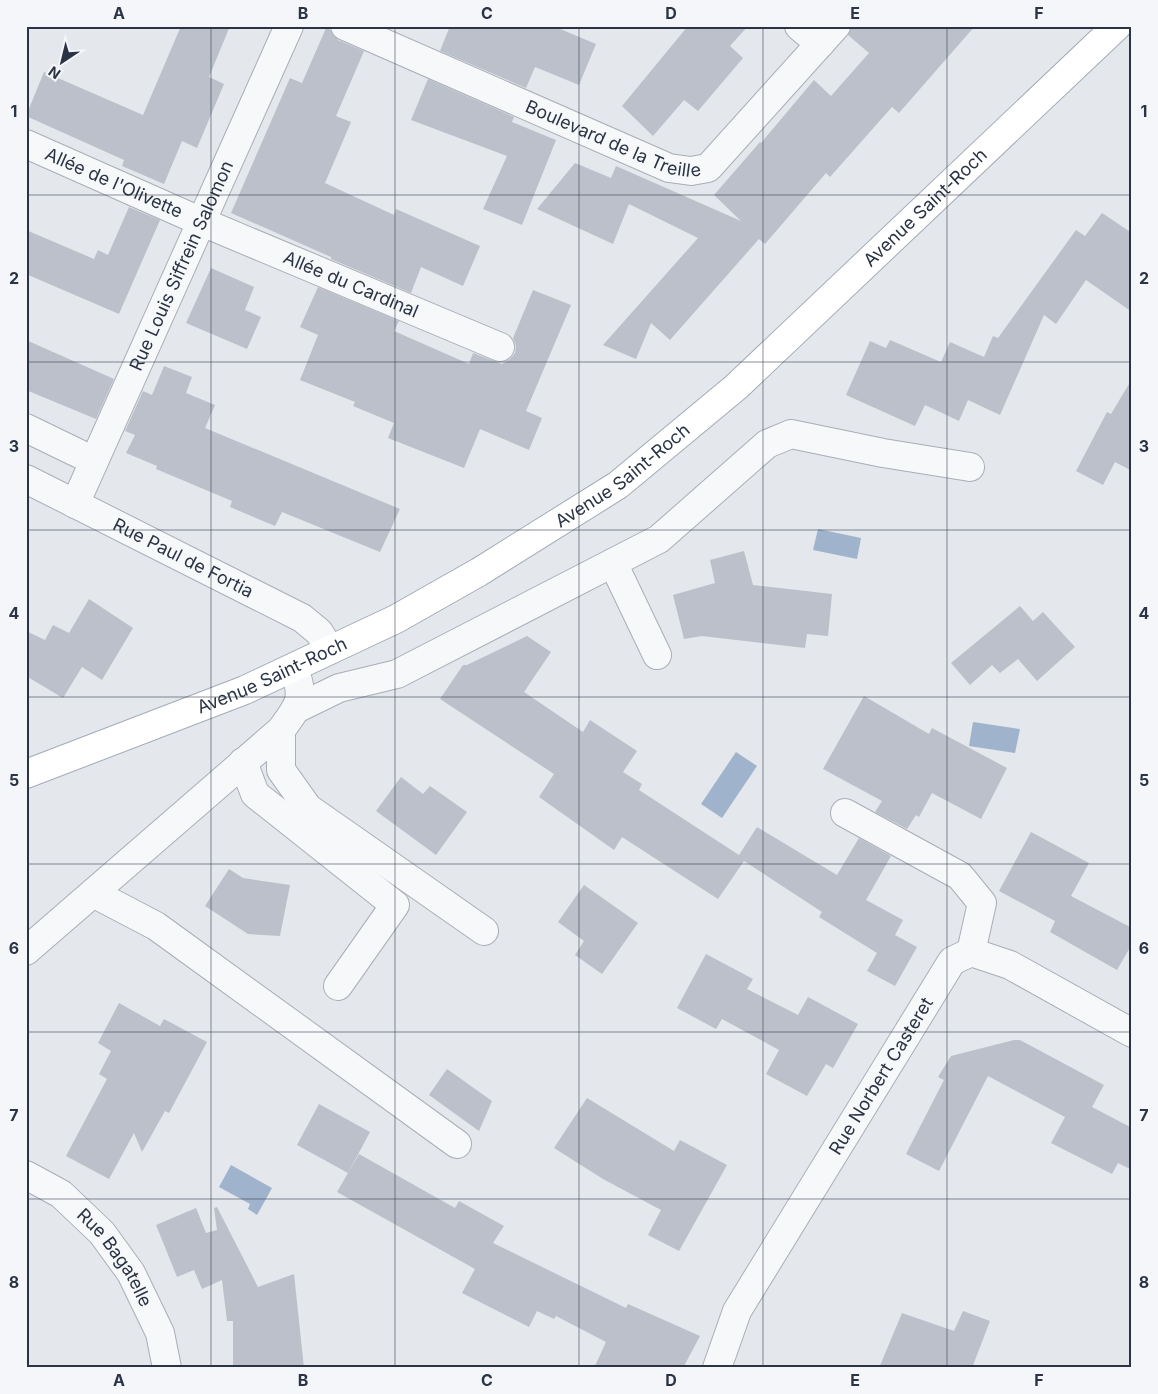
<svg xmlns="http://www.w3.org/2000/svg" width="1158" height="1394" font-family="Inter,sans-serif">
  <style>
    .water { fill: #9fb4cc }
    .building { fill: #bbc0ca }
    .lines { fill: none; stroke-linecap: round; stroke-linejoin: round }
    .minor-casing { stroke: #a9aeb7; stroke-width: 30 }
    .major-casing { stroke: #a3abb8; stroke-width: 30 }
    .minor { stroke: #f7f8fa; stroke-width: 28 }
    .major { stroke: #fff; stroke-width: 28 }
    .grid { fill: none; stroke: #2b3445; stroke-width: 1; stroke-opacity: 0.55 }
    .labels { text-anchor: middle; stroke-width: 5; stroke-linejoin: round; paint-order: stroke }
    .street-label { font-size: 18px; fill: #2b3445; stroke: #f4f6f9 }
    .neatline { fill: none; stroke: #2b3445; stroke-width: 2 }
    .grid-label { font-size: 16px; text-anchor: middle; font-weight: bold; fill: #2b3445 }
  </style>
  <rect width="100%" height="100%" fill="#e4e7ec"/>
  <!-- water -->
  <g class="water">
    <polygon points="818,529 861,538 857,559 813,550"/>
    <polygon points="973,722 1020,729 1015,753 969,746"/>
    <polygon points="736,752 757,766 722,818 701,804"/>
    <polygon points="231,1165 272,1188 257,1215 248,1209 250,1204 219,1187"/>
  </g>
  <!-- building -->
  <g class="building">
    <polygon points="181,26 230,26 209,77 224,84 197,148 182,141 164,184 122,166 124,160 26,116 44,72 143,115"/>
    <polygon points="327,26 338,40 364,51 336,116 351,122 325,183 394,215 396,209 480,246 463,286 421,267 411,293 331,259 331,257 231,213 290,78 302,83"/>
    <polygon points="450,26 553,26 596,44 579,85 535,67 526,88 440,51"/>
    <polygon points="688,26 748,26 730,46 743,58 698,111 684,100 653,136 622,106"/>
    <polygon points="851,26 975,26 899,113 892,107 830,177 826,173 765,244 759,239 670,340 651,323 636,359 603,345 698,238 629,204 613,244 537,209 575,163 611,178 616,166 741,221 714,195 760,142 761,143 814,80 831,96 869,53 848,35"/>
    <polygon points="428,79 514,117 512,122 556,140 522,225 483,209 507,156 411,120"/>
    <polygon points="129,207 160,220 119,314 26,274 26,230 94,259 98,250 108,255"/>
    <polygon points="1102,213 1132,233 1132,312 1086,280 1056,324 1044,315 1000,415 968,400 959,421 925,405 915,426 846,395 870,341 886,348 890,340 941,362 950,342 984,357 993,336 998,338 1076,230 1085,236"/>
    <polygon points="211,268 254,287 245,310 261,317 247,349 186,323"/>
    <polygon points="318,287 399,321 394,331 469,364 473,353 502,364 510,359 515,353 516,346 513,338 533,290 571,305 526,411 542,418 529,450 480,429 464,468 388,438 394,423 353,406 355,402 300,380 318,335 300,327"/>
    <polygon points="26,340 114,379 96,419 26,390"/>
    <polygon points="164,366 192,377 186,393 215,405 205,428 400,509 380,552 282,512 275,526 230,507 232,501 156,469 157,466 126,453 135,435 125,431 143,391 152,395"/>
    <polygon points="1132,379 1132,471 1115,462 1103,485 1076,471 1107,412 1111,414"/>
    <polygon points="744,551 753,585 832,594 828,636 807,634 805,648 702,636 684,639 673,595 715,583 710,560"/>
    <polygon points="89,599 133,628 102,680 82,667 63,698 26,676 26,631 45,640 53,625 69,633"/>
    <polygon points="1020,606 1033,621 1043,612 1075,647 1037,681 1018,659 1000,673 992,665 970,685 951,663"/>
    <polygon points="527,636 551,652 524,692 583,732 590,720 637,751 623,772 642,784 639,790 739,855 757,827 837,875 859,838 891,856 866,900 903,920 895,935 917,947 895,986 867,971 877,953 819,917 822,912 744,861 718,899 622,837 614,850 539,797 554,774 440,699 463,665 467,665"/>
    <polygon points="864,696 929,734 932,728 1007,768 981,819 932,793 919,817 916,815 907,829 875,812 882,801 823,769"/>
    <polygon points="401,777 423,794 430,786 467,812 436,855 376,811"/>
    <polygon points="1031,832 1089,863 1071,896 1132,928 1132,944 1117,970 1050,932 1055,921 999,891"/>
    <polygon points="229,869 243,878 290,885 280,936 248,934 205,906"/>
    <polygon points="584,885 638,923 602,974 575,955 584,941 558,922"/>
    <polygon points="706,954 753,979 747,989 798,1015 808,997 858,1024 833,1068 826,1064 807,1096 766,1074 779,1050 722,1019 716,1029 677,1008"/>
    <polygon points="119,1003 160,1026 164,1019 207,1042 169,1113 165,1111 142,1152 134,1133 109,1179 66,1156 107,1079 99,1074 111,1051 98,1043"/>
    <polygon points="1014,1040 1020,1040 1104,1085 1092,1107 1132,1128 1132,1170 1118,1163 1112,1174 1051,1143 1065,1117 988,1076 939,1171 906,1154 944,1080 938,1077 951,1056"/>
    <polygon points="447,1069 492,1101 479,1131 429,1095"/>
    <polygon points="587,1098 674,1151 680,1140 727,1165 679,1251 648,1235 661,1210 603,1179 554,1148"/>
    <polygon points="319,1104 370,1132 348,1173 297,1145"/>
    <polygon points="359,1154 455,1208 459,1201 504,1226 493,1243 626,1308 628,1304 700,1336 683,1368 594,1368 606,1342 556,1316 554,1319 537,1311 529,1327 462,1293 475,1269 337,1192"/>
    <polygon points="217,1207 258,1287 294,1274 304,1368 233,1368 233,1321 227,1321 222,1280 202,1289 194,1270 177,1277 156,1225 196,1208 206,1233 217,1230 214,1208"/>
    <polygon points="963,1311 990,1321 972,1368 879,1368 902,1313 954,1331"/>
  </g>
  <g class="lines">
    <defs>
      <g id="minor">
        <path id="s1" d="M 345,26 L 669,168 L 691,171 L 708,168 L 836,26"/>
        <polyline points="799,26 820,44"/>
        <path id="s2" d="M 26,144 L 202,222 L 500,347"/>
        <polyline points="26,428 94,461"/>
        <path id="s3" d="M 26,479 L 302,618 L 319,632 L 330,650"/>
        <path id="s4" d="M 75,504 L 289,26"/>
        <polyline points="613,563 657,655"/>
        <polyline points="296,709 339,688 397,674 659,539 767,444 791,434 883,453 970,467"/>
        <polyline points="281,730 281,770 308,808 484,931"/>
        <polyline points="243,762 255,794 395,905 338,986"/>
        <polyline points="845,813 960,876 982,903 971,952"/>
        <polyline points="93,893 156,926 457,1144"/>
        <path d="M 26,951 L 281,730 C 300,704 305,699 294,668"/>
        <path id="s5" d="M 26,1175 L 61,1194 L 102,1233 L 131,1273 L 160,1333 L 167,1368"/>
        <path id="s6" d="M 717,1368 L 737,1311 L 952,961 L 971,952 L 1010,965 L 1132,1033"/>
      </g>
      <g id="major">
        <path id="s7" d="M 26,774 L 245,690 L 396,619 L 479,572 L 618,485 L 736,387 L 1117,26"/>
      </g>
    </defs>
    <!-- minor casing -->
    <use href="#minor" class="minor-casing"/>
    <!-- major casing -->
    <use href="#major" class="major-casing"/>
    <!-- minor -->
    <use href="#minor" class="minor"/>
    <!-- major -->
    <use href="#major" class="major"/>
  </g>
  <!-- grid -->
  <path class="grid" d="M 211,26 L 211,1368M 395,26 L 395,1368M 579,26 L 579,1368M 763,26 L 763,1368M 947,26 L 947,1368M 26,195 L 1132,195M 26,362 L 1132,362M 26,530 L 1132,530M 26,697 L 1132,697M 26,864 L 1132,864M 26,1032 L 1132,1032M 26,1199 L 1132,1199"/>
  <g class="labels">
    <!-- street labels -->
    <g class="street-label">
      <text dy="6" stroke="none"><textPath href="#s1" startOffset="292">Boulevard de la Treille</textPath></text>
      <text dy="6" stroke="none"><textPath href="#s2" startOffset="96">Allée de l'Olivette</textPath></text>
      <text dy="6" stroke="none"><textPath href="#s7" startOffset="1075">Avenue Saint-Roch</textPath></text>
      <text dy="6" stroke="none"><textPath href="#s4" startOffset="261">Rue Louis Siffrein Salomon</textPath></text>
      <text dy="6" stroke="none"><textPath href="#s2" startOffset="354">Allée du Cardinal</textPath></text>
      <text dy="6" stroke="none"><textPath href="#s7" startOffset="670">Avenue Saint-Roch</textPath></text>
      <text dy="6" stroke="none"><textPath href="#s3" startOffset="176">Rue Paul de Fortia</textPath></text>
      <text dy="6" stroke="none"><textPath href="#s7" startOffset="265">Avenue Saint-Roch</textPath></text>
      <text dy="6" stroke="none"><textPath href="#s6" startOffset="336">Rue Norbert Casteret</textPath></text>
      <text dy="6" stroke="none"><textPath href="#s5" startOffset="124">Rue Bagatelle</textPath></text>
    </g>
  </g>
  <!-- border -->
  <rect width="1158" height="1394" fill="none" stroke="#f4f6f9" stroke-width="55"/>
  <!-- north arrow -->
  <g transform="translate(62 62) rotate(215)" stroke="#f4f6f9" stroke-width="4" paint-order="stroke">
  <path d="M0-4L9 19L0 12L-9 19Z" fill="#2b3445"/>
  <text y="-8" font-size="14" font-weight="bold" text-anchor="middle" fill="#2b3445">N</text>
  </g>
  <rect x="28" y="28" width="1102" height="1338" class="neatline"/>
  <g class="grid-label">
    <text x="119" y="19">A</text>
    <text x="303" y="19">B</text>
    <text x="487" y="19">C</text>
    <text x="671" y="19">D</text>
    <text x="855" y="19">E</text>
    <text x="1039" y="19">F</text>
    <text x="14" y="117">1</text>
    <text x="1144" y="117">1</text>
    <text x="14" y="284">2</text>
    <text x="1144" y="284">2</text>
    <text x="14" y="452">3</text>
    <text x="1144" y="452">3</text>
    <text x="14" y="619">4</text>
    <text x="1144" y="619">4</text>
    <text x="14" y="786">5</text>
    <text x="1144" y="786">5</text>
    <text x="14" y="954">6</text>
    <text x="1144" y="954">6</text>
    <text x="14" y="1121">7</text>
    <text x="1144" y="1121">7</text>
    <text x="14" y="1288">8</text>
    <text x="1144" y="1288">8</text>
    <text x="119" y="1386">A</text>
    <text x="303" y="1386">B</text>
    <text x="487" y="1386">C</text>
    <text x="671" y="1386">D</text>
    <text x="855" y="1386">E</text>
    <text x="1039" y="1386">F</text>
  </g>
</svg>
